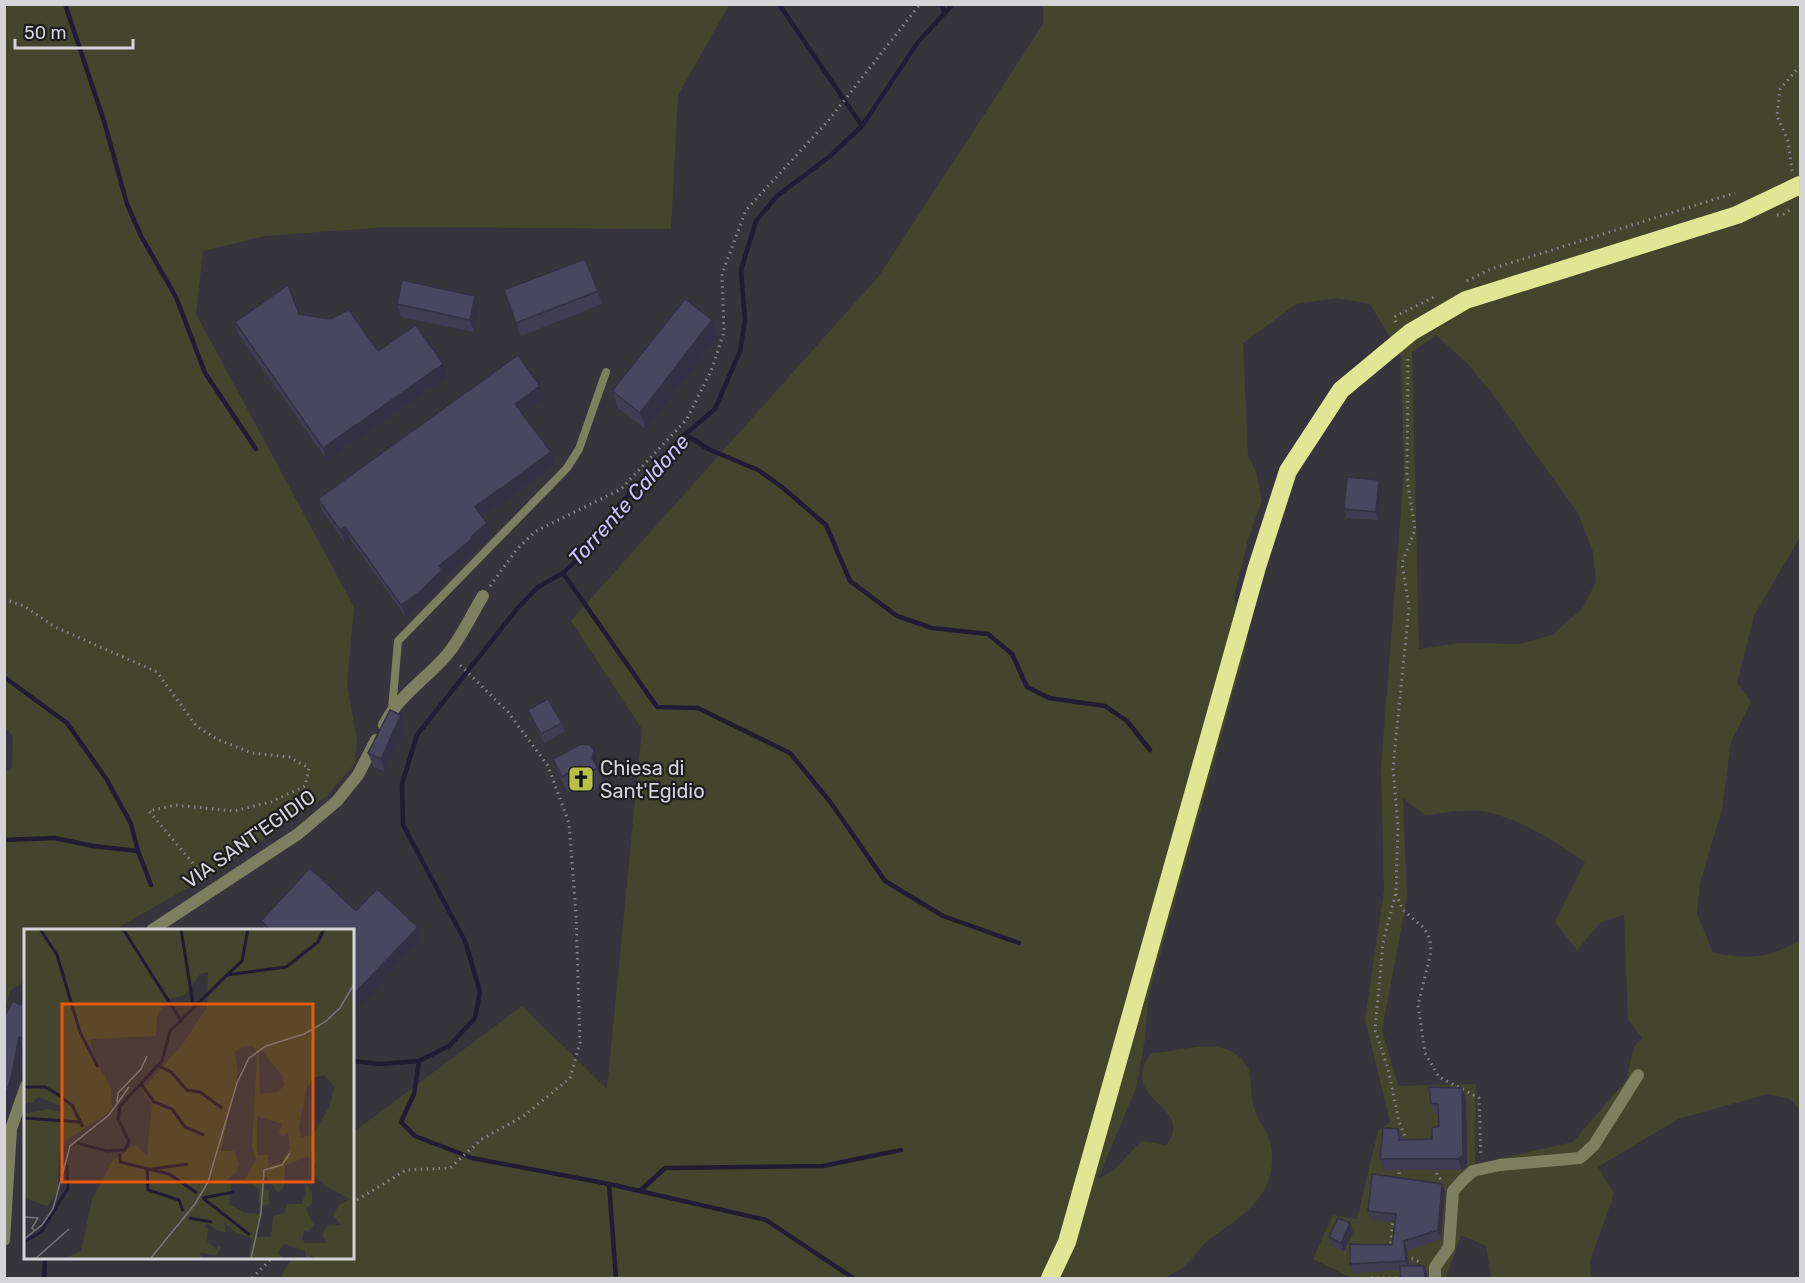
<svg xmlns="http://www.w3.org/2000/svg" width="1805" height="1283" font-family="Rubik,sans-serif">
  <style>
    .green { fill: #43462d; fill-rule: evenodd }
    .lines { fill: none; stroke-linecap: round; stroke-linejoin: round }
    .stream { stroke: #201c33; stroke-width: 4.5 }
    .path { stroke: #86868b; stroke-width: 3; stroke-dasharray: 1.5 4.5; stroke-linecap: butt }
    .lane { stroke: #7d8060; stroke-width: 8 }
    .street { stroke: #7d8060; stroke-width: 12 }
    .highway { stroke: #dfe694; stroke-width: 18 }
    .wall { fill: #3f3c53 }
    .shaded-wall { fill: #333143 }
    .building { fill: #494660; stroke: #333143; stroke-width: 1.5 }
    .labels { text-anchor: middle; stroke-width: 4.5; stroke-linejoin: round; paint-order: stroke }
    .poi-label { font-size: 20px; fill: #d5d5d9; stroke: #1d1d20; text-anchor: start }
    .street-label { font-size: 20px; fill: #d5d5d9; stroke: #1d1d20 }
    .water-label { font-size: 21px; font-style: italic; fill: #cac4fa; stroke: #1d1d20 }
    .inset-river { fill: none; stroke: #201c33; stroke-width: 3 }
    .inset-road { fill: none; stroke: #76757b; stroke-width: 1.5 }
    .view { fill: #e8590c; fill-opacity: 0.15; stroke: #e8590c; stroke-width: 3 }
    .inset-edge { fill: none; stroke: #d5d5d9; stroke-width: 3 }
  </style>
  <rect width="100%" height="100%" fill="#36353c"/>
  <!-- green -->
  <g class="green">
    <polygon points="5,4 729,5 678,95 671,229 386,227 265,236 203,251 196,314 354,607 347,685 357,740 355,763 327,796 207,877 114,930 26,930 25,981 11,990 5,1006 4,772 12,767 13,736 4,726"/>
    <path d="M 1043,5 L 1800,5 L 1800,537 L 1754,616 L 1737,683 L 1751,702 L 1731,742 L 1722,809 L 1700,883 L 1697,913 L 1713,953 C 1750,959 1768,959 1800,940 L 1800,1111 L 1790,1099 L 1768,1094 L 1678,1119 L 1598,1167 L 1614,1194 L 1590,1261 L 1591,1278 L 1491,1278 L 1486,1246 L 1461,1235 L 1446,1278 L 1352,1278 L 1313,1259 L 1333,1215 L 1357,1219 L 1378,1131 L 1390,1122 L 1365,1019 L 1384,891 L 1381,768 L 1404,472 L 1401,356 L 1370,304 L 1337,298 L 1296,304 L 1243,343 L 1248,455 L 1256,472 L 1262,501 L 1248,539 L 1234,597 L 1248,641 L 1148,999 L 1145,1039 L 1136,1088 L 1098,1179 L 1114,1170 L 1141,1141 L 1166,1145 C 1198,1106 1114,1100 1152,1053 C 1182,1052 1228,1032 1248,1068 C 1251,1074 1251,1096 1253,1104 C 1256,1120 1268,1129 1271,1145 C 1278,1192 1249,1212 1215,1235 C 1202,1243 1195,1257 1183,1267 C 1178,1272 1168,1274 1167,1278 L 281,1278 L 291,1258 L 352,1258 L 352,1137 L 355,1131 L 522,1006 L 607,1089 L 642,729 L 571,621 L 879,276 L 1043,24 ZM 1436,335 L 1467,363 L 1491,392 L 1578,513 L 1593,552 L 1596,582 L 1582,609 L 1552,635 L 1519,644 L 1461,643 L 1419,649 L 1412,352 ZM 1403,798 L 1425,815 C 1444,813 1467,808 1486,812 C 1522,819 1555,842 1585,862 L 1555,922 L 1577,950 L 1601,922 L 1624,915 L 1628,1019 L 1642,1038 L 1633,1048 L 1627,1079 L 1573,1142 L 1475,1164 L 1476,1084 L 1398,1086 L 1382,1030 L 1407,898 Z"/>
  </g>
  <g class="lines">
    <!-- stream -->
    <g class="stream">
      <polyline points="65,4 104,121 127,204 141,236 176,297 205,373 256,449"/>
      <polyline points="779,4 862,126"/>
      <polyline points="941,4 945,14"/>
      <polyline points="683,436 688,436 708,449 758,470 782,487 826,525 850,581 897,616 932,628 988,634 1012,654 1027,687 1049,698 1105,706 1127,721 1150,750"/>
      <polyline points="563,573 657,707 698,708 790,753 831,803 885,881 943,916 1019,943"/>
      <polyline points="4,677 67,723 107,780 131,824 138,851 151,885"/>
      <polyline points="4,840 55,838 93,846 138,851"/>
      <polyline points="352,1061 380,1064 419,1061 449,1046 475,1018 480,992 465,941 403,825 402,784 417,735 516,610 538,587 563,573 593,544 613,512 683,436 715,409 740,351 745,321 741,270 756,221 777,196 829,157 862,126 918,42 953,4"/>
      <polyline points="419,1061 414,1094 401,1122 415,1136 472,1158 609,1184 766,1220 853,1278"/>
      <polyline points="609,1184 616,1278"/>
      <polyline points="640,1191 665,1168 823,1166 901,1150"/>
      <polyline points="44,1278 45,1258"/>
    </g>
    <!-- path -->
    <g class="path">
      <polyline points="1792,171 1788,141 1777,116 1780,89 1800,66"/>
      <polyline points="1777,215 1784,214 1793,208"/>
      <polyline points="1467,281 1491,269 1735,193"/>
      <polyline points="1396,322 1394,317 1434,297"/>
      <polyline points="490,586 517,549 536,531 621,489 687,419 711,371 724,332 722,274 746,210 828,121 920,4"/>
      <polyline points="4,599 24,606 55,627 157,672 197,727 219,740 252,753 289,757 309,768 305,786 271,802 234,811 175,805 149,811 206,879"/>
      <polyline points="1396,894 1403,910 1424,928 1430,939 1431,952 1418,1005 1425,1053 1439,1077 1479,1098 1481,1157"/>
      <polyline points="1407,1141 1399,1122 1388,1068 1375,1030 1383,943 1396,892 1398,828 1393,768 1409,607 1402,563 1415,530 1407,477 1408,356"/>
      <polyline points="1436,1167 1437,1175 1443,1182"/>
      <polyline points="1399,1180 1399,1167"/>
      <polyline points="352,1203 406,1170 450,1168 482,1139 525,1115 570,1078 580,1043 576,914 569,823 548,766 508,712 458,663"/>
      <polyline points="1390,1249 1393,1220"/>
      <polyline points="1406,1256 1422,1263"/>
      <polyline points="252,1278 272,1258"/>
      <polyline points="1371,1278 1402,1278"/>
    </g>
    <!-- lane -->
    <polyline class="lane" points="392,709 398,641 567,468 579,449 606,372"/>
    <!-- street -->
    <g class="street">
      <path d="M 384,725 C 399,695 425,680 446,656 C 461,639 471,615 483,596"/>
      <polyline points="152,930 298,834 337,801 358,775 376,740"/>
      <polyline points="4,1240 11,1129 26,1086"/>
      <polyline points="1435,1278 1435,1267 1449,1247 1453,1191 1463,1180 1473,1171 1500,1165 1580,1158 1594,1145 1638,1075"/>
    </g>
    <!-- highway -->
    <polyline class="highway" points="1050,1278 1067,1242 1257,567 1288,471 1341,390 1411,332 1466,300 1737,215 1800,185"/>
  </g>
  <!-- wall -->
  <g class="wall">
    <polygon points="585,259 602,304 521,336 504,290"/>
    <polygon points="397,304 480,308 474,332 401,317"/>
    <polygon points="299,314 378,351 447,377 327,460 239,335 235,322"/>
    <polygon points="712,320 718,337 646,429 618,408 612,391"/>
    <polygon points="540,386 545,398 523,414 551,452 555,465 483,517 487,523 492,536 476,549 477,551 445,578 447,582 427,602 406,617 350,539 345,543 323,512 318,499"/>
    <polygon points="1382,489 1379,520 1347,518 1344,509"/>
    <polygon points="528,710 562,723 565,731 544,743 531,718"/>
    <polygon points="406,727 385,772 373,766 368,753"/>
    <polygon points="594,750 600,767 599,772 604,785 591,792 586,783 568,793 559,775 553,759"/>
    <polygon points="356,911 418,927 422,939 352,930 264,930 261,921"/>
    <polygon points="26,996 26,1050 23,1049 16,1090 21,1005"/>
    <polygon points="1466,1099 1467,1166 1462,1170 1384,1170 1380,1159 1398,1129 1402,1140 1432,1139 1439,1126 1438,1114 1435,1114 1431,1103"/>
    <polygon points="1442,1184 1445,1192 1441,1239 1407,1250 1409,1266 1427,1274 1400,1270 1353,1273 1350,1264 1392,1245 1395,1222 1371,1220 1368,1211"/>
    <polygon points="1350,1223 1353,1232 1344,1251 1332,1246 1329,1237"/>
  </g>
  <!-- shaded-wall -->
  <g class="shaded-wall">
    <polygon points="475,296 480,308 474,332 470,320"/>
    <polygon points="712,320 718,337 646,429 640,413"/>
    <polygon points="443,364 447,377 327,460 323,448"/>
    <polygon points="540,386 545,398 520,416 515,404"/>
    <polygon points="551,452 555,465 480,519 475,507"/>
    <polygon points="1379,480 1382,489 1379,520 1376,512"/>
    <polygon points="487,523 492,536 476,549 477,551 445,578 447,582 427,602 406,617 401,605 439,566 471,537"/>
    <polygon points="345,527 350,539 345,543 340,530"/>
    <polygon points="401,715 406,727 385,772 381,759"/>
    <polygon points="594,750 600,767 599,772 592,758"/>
    <polygon points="418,927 422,939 352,1014 352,996"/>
    <polygon points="19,1037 23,1049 16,1090 4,1127 4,1100"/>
    <polygon points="1462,1088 1466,1099 1467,1166 1462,1170 1458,1159"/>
    <polygon points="1442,1184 1445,1192 1441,1239 1438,1230"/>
    <polygon points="1350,1223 1353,1232 1344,1251 1341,1243"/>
    <polygon points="1404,1241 1407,1250 1409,1269 1406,1261"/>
    <polygon points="1424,1266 1427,1274 1427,1278 1425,1278"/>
  </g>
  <!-- building -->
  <g class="building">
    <polygon points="585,259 598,291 516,323 504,290"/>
    <polygon points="402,280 475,296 470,320 397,304"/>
    <polygon points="288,285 299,314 330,319 349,310 378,351 416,325 443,364 323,448 235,322"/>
    <polygon points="685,299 712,320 640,413 612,391"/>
    <polygon points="518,355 540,386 515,404 551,452 475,507 487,523 471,537 472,539 439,566 442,570 422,590 401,605 345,527 340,530 318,499"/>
    <polygon points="1347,477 1379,480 1376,512 1344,509"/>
    <polygon points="548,699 562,723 541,734 528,710"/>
    <polygon points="390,710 401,715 381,759 368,753"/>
    <polygon points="581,744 590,745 594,750 592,758 598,768 584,775 580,766 562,777 553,759"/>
    <polygon points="310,868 356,911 377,889 418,927 352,996 352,930 271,930 261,921"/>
    <polygon points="26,996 26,1040 19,1037 11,1078 4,1100 4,1017 13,1001 21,1005"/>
    <polygon points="1429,1087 1462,1088 1463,1155 1458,1159 1380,1159 1383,1128 1398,1129 1399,1140 1432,1139 1432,1128 1439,1126 1438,1104 1431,1103"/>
    <polygon points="1372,1174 1442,1184 1438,1230 1404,1241 1406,1261 1350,1264 1350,1244 1392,1245 1396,1214 1368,1211"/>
    <polygon points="1338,1218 1350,1223 1341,1243 1329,1237"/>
    <polygon points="1400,1266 1424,1266 1425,1278 1401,1278"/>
  </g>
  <!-- icons -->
  <defs>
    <symbol id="church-square" viewBox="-11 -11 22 22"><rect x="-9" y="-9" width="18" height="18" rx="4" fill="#b9c046" stroke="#1d1d20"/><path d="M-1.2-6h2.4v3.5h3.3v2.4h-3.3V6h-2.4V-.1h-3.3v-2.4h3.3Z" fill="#111"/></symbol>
  </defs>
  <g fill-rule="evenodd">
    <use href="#church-square" x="566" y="764" width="30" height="30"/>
  </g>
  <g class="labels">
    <!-- poi labels -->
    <g class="poi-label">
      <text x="600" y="775">Chiesa di<tspan x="600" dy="23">Sant'Egidio</tspan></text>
    </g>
    <!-- street labels -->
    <g class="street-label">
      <text transform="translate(249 839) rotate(-35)" y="7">VIA SANT'EGIDIO</text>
    </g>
    <!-- water labels -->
    <g class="water-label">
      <text transform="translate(629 500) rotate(-48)" y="7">Torrente Caldone</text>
    </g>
  </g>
  <!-- overview -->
  <g transform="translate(24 929)">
    <rect width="330" height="330" fill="#36353c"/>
    <path d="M 0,0 L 330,0 L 330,330 L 290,330 L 288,326 L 282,330 L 281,322 L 260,315 L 253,324 L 262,330 L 225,330 L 228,309 L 211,303 L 200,293 L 202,303 L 193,302 L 183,294 L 180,297 L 184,300 L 183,312 L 192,320 L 196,316 L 197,319 L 192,326 L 176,324 L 178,330 L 39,330 L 57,322 L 68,271 L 88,232 L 111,215 L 123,226 L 128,176 L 118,161 L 160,113 L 183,78 L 184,43 L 176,45 L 161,66 L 142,71 L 133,88 L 132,107 L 67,110 L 66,119 L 87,160 L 88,181 L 40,213 L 35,225 L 34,262 L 23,277 L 0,269 L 0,185 L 23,180 L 37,183 L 40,178 L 14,168 L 8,174 L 0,173 ZM 218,117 L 229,117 L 233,125 L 228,217 L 232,231 L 221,250 L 235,260 L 235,285 L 221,284 L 205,275 L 207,255 L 201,253 L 212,243 L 215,234 L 210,222 L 197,222 L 214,145 L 211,123 ZM 238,122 L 258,146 L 260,156 L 254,163 L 236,165 L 235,124 ZM 300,146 L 311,158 L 305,178 L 289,206 L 277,208 L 275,198 L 282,161 L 289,149 ZM 233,187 L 258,195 L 255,203 L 258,207 L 264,203 L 266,220 L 257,234 L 244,237 L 244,226 L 233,226 ZM 284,227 L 292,236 L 289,244 L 301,257 L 326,270 L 315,276 L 309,286 L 317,296 L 304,295 L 298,306 L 303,314 L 281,314 L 278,310 L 280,301 L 284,303 L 290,296 L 282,280 L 288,274 L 288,264 L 283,256 L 278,275 L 263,275 L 260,284 L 249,287 L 247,308 L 232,308 L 239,276 L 245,275 L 245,261 L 239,259 L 241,247 L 254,263 L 260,258 L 261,237 Z" fill="#43462d" fill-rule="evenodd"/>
    <path class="inset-river" d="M 16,0 L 33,26 L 56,103 L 74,138M 99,0 L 158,93M 157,0 L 169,75M 203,46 L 218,32 L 224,0M 133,136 L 147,143 L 163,161 L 176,163 L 198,179M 117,155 L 130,173 L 148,180 L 161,198 L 180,206M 0,158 L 21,158 L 33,165 L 48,176 L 59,198M 0,189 L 56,193M 53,214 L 83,222 L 101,221 L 105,213 L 94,190 L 96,177 L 138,132 L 146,102 L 203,46 L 262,38 L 294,13 L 300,0M 96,224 L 96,233 L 145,245 L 173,264M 123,240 L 124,261 L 155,271 L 159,282M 128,240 L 164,235M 178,269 L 210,263M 180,270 L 226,306M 165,289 L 188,293M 0,313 L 17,303 L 44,259 L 43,236"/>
    <path class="inset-road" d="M 93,173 L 94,164 L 117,140 L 123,127M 0,288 L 14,289 L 8,299 L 11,302M 0,310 L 18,296 L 29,280 L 46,217 L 85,186 L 105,158M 11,330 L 45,300M 126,330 L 171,275 L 184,253 L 213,154 L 225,129 L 242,117 L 280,105 L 301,93 L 316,79 L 330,55M 227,330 L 237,284 L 240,241 L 258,236 L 266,224"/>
    <path class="view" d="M 38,75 L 289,75 L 289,253 L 38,253 Z"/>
    <rect width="330" height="330" class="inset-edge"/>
  </g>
  <!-- border -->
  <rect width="1805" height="1283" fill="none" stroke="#d5d5d9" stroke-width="12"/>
  <!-- scale -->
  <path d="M15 39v9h118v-9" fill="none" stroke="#d5d5d9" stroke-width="3"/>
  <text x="24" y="39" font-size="18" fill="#d5d5d9" stroke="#1d1d20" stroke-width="4.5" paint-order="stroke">50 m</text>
</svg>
